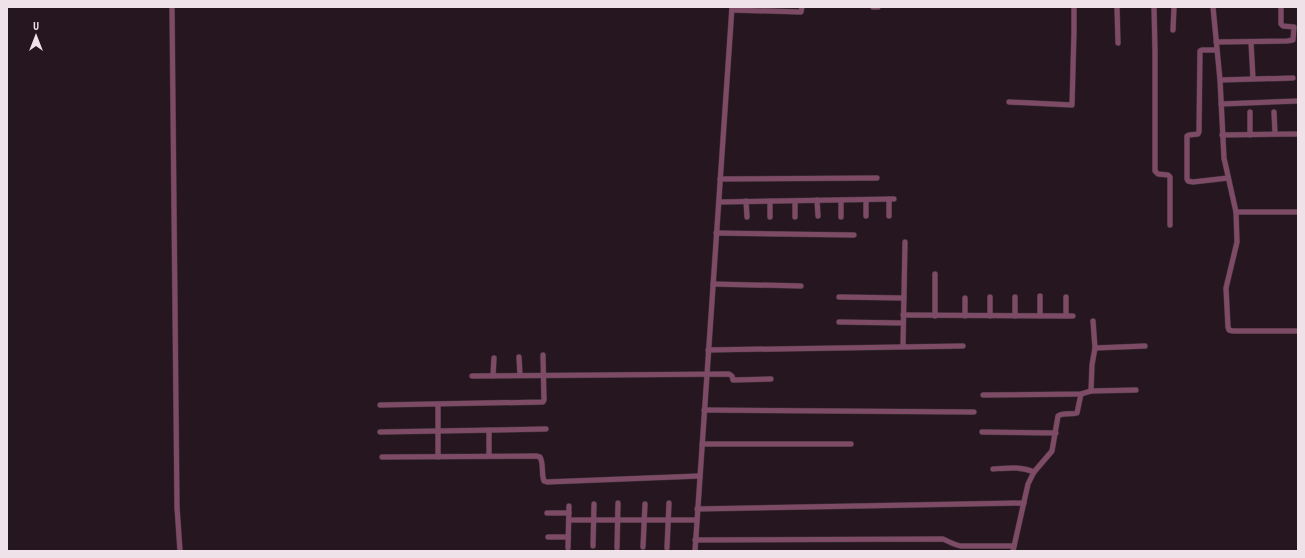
<svg xmlns="http://www.w3.org/2000/svg" width="1305" height="558" font-family="'PT Sans Narrow',sans-serif">
  <style>
    .lines { fill: none; stroke-linecap: round; stroke-linejoin: round }
    .minor-casing { stroke: #42333b; stroke-width: 6 }
    .minor { stroke: #7e4b67; stroke-width: 5 }
  </style>
  <rect width="100%" height="100%" fill="#26161f"/>
  <g class="lines">
    <defs>
      <g id="minor">
        <polyline points="172,7 177,507 180,551"/>
        <polyline points="873,7 878,7"/>
        <polyline points="1117,7 1118,43"/>
        <polyline points="1154,7 1155,51 1155,171 1158,174 1168,175 1170,177 1170,225"/>
        <polyline points="1213,7 1220,80 1224,158 1236,212 1237,242 1226,288 1228,327 1229,330 1233,331 1298,331"/>
        <polyline points="732,10 801,12 802,7"/>
        <polyline points="1173,30 1174,7"/>
        <polyline points="1216,42 1287,41 1293,40 1294,27 1283,26 1281,24 1281,7"/>
        <polyline points="1251,42 1253,79"/>
        <polyline points="1217,50 1202,50 1200,51 1199,132 1198,134 1189,135 1187,136 1187,179 1188,181 1193,182 1228,178"/>
        <polyline points="1220,80 1293,78"/>
        <polyline points="1009,102 1072,105 1074,32 1074,7"/>
        <polyline points="1221,104 1298,101"/>
        <polyline points="1250,112 1250,135"/>
        <polyline points="1274,112 1275,134"/>
        <polyline points="1222,135 1298,134"/>
        <polyline points="720,179 877,178"/>
        <polyline points="889,199 889,216"/>
        <polyline points="817,200 818,216"/>
        <polyline points="841,200 841,217"/>
        <polyline points="866,200 866,216"/>
        <polyline points="746,201 747,217"/>
        <polyline points="770,201 770,217"/>
        <polyline points="795,201 795,217"/>
        <polyline points="719,202 894,199"/>
        <polyline points="1236,212 1298,212"/>
        <polyline points="716,233 854,235"/>
        <polyline points="935,274 935,316"/>
        <polyline points="713,284 801,286"/>
        <polyline points="839,297 904,298"/>
        <polyline points="990,297 990,316"/>
        <polyline points="1015,297 1015,316"/>
        <polyline points="1066,297 1066,316"/>
        <polyline points="965,298 965,316"/>
        <polyline points="903,315 1073,316"/>
        <polyline points="1040,316 1040,296"/>
        <polyline points="839,322 903,323"/>
        <polyline points="903,346 905,242"/>
        <polyline points="1095,348 1145,346"/>
        <polyline points="708,350 963,346"/>
        <polyline points="519,357 520,375"/>
        <polyline points="472,376 729,374 732,376 733,380 771,379"/>
        <polyline points="493,376 494,358"/>
        <polyline points="1091,391 1136,390"/>
        <polyline points="983,395 1081,394 1091,391 1092,365 1095,348 1093,321"/>
        <polyline points="438,404 438,457"/>
        <polyline points="380,405 543,402 544,400 543,355"/>
        <polyline points="704,410 974,412"/>
        <polyline points="489,430 489,456"/>
        <polyline points="380,432 546,429"/>
        <polyline points="982,432 1056,433"/>
        <polyline points="702,444 851,444"/>
        <path d="M 382,457 L 536,456 L 540,457 C 544,464 541,473 544,481 L 547,482 L 699,476"/>
        <path d="M 993,469 C 1007,468 1020,466 1034,472"/>
        <polyline points="697,509 1024,503"/>
        <polyline points="547,513 569,513"/>
        <polyline points="569,520 697,520"/>
        <polyline points="548,537 568,537"/>
        <path d="M 695,540 L 943,539 C 950,542 954,545 961,546 L 1014,546"/>
        <polyline points="593,546 594,504"/>
        <polyline points="643,547 645,504"/>
        <polyline points="568,548 569,506"/>
        <polyline points="617,548 618,503"/>
        <polyline points="667,548 669,503"/>
        <polyline points="695,551 732,7"/>
        <path d="M 1013,551 L 1028,484 L 1034,472 L 1052,451 L 1058,416 C 1063,412 1071,415 1077,413 L 1081,394"/>
      </g>
    </defs>
    <!-- minor casing -->
    <use href="#minor" class="minor-casing"/>
    <!-- minor -->
    <use href="#minor" class="minor"/>
  </g>
  <!-- border -->
  <rect width="1305" height="558" fill="none" stroke="#efe2e8" stroke-width="16"/>
  <!-- north arrow -->
  <g transform="translate(36 36)" stroke="#26161f" stroke-width="3" paint-order="stroke">
  <path d="M0-3L7 15L0 10L-7 15Z" fill="#efe2e8"/>
  <text y="-6" font-size="11" font-weight="bold" text-anchor="middle" fill="#efe2e8">U</text>
  </g>
</svg>
